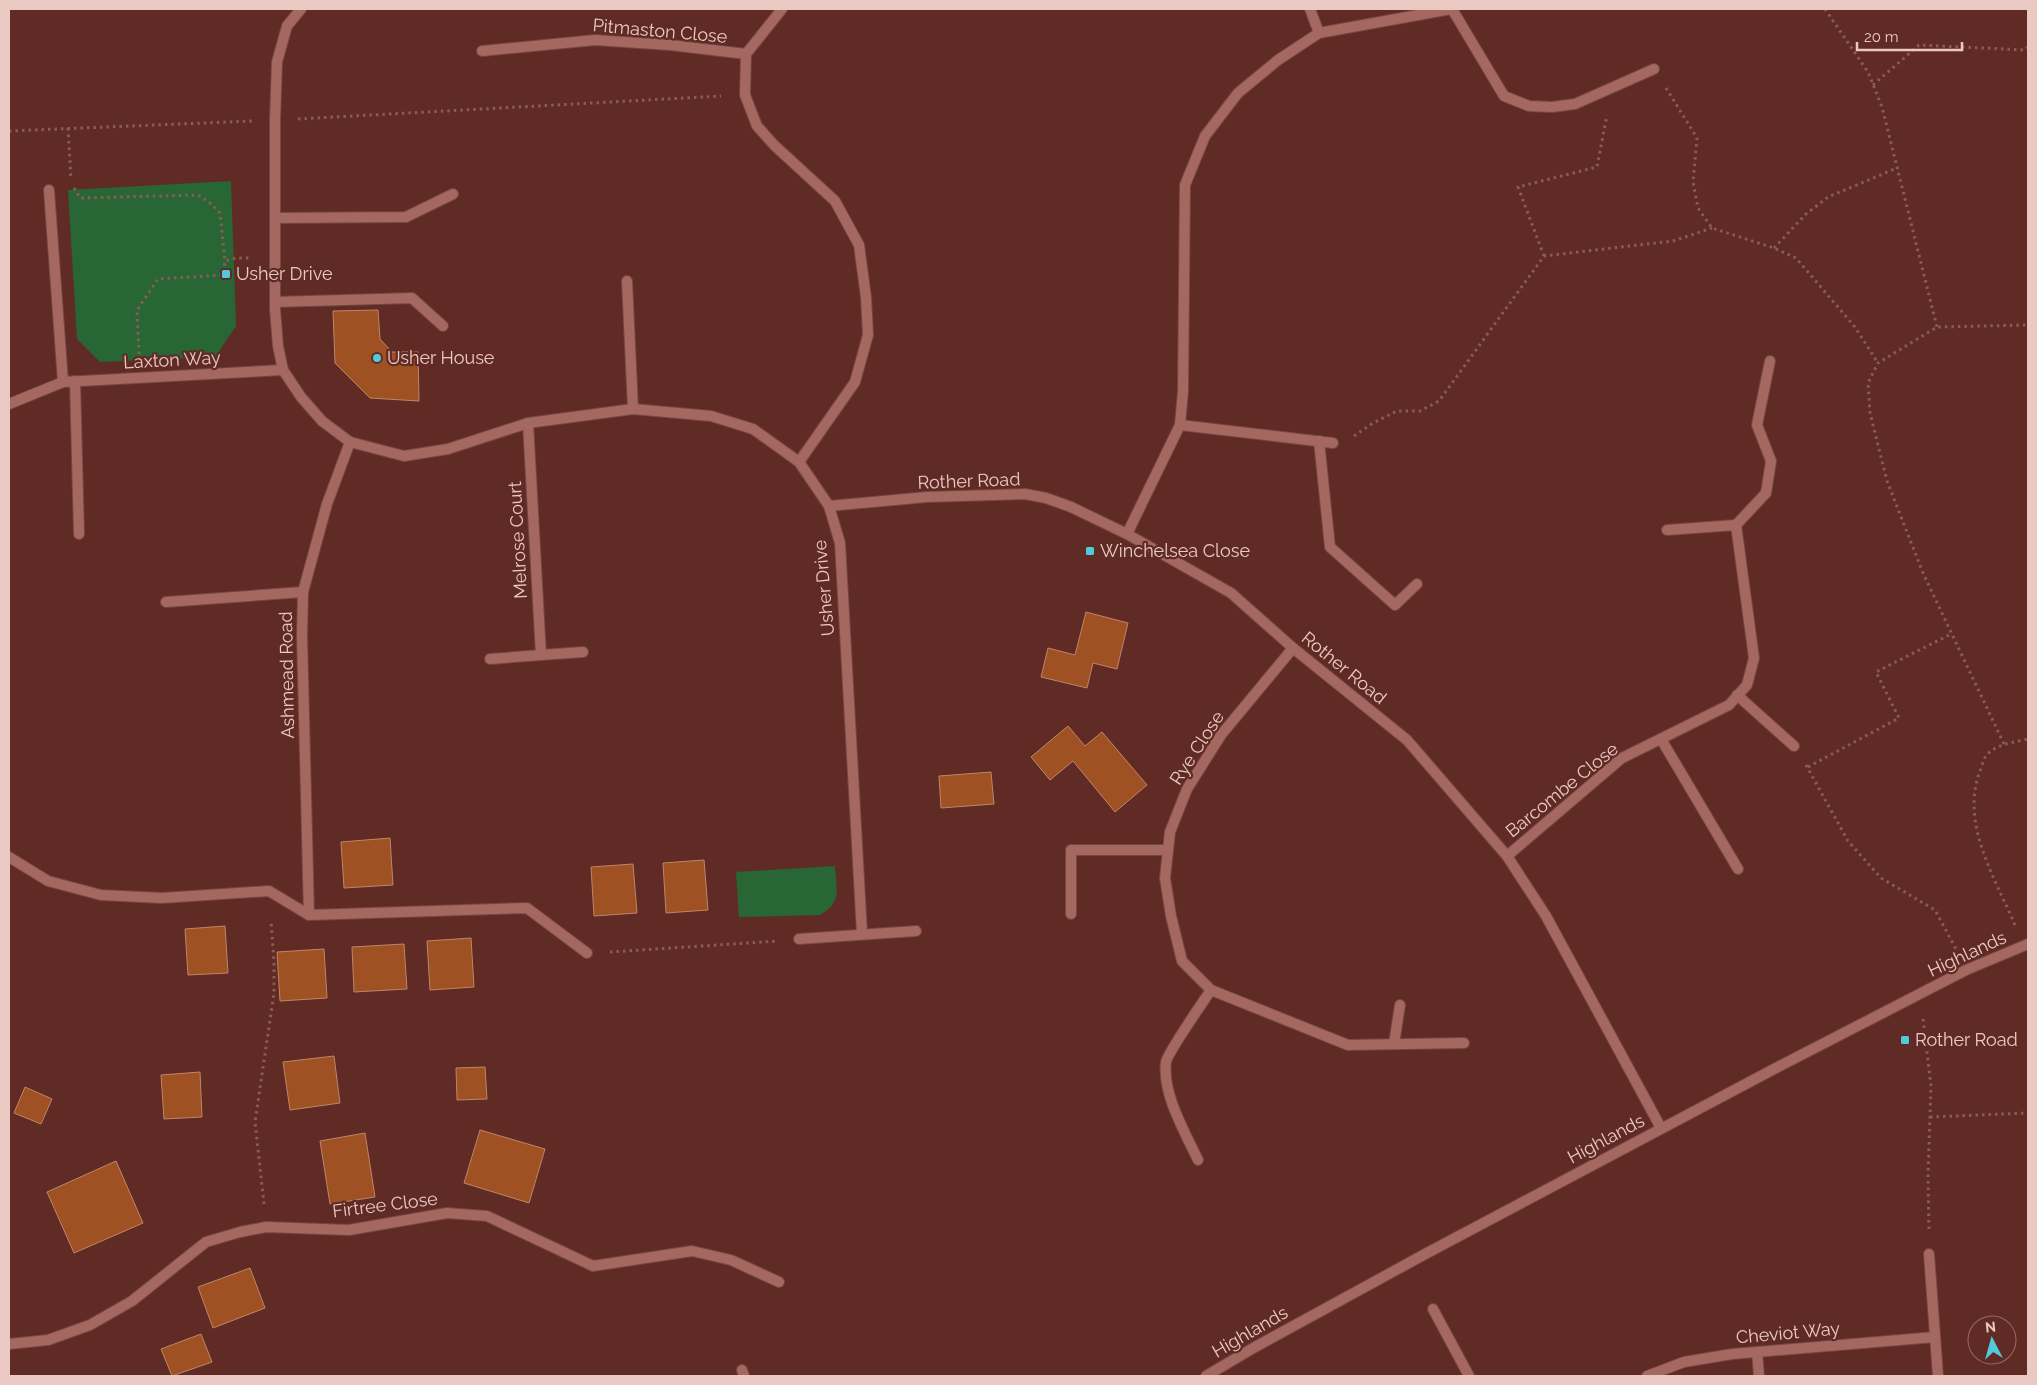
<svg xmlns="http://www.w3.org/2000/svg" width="2037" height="1385" font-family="Raleway,sans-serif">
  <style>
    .green { fill: #286636 }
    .building { fill: #a05123; stroke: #bd866a }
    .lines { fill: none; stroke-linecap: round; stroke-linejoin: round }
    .service-casing { stroke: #754843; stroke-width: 12 }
    .minor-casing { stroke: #754843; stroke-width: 12 }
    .tertiary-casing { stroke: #754843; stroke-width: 12 }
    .path { stroke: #8b5c55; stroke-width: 3; stroke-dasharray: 2.5 4; stroke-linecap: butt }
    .service { stroke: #a46860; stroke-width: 10 }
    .minor { stroke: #a46860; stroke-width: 10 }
    .tertiary { stroke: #a46860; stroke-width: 10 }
    .poi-dot { fill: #53cadc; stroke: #602b24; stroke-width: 2 }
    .labels { text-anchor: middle; stroke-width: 4.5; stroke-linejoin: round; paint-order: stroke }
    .street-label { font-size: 18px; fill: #ebc9c3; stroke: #602b24 }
    .poi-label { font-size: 18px; fill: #ebc9c3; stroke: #602b24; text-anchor: start }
  </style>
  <rect width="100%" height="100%" fill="#602b24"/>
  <!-- green -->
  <g class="green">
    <polygon points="231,181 236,326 215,357 100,362 77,339 68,190"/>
    <path d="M 835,866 C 836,890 843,901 820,915 L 739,917 L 736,872 Z"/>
  </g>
  <!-- building -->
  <g class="building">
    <polygon points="378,310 380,339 392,352 418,352 419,401 370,398 335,363 333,311"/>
    <polygon points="1086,612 1128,623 1117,669 1093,663 1087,688 1041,677 1048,648 1075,655"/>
    <polygon points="1068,726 1085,746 1102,732 1147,785 1115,812 1073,761 1050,780 1031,757"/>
    <polygon points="991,772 994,804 941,808 939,776"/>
    <polygon points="390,838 393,885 344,888 341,842"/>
    <polygon points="704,860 708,910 666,913 663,863"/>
    <polygon points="633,864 637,913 594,916 591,867"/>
    <polygon points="225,926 228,973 188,975 185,929"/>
    <polygon points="471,938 474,987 430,990 427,941"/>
    <polygon points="404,944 407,989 354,992 352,947"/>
    <polygon points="324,949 327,998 280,1001 277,952"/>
    <polygon points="334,1056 340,1103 290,1110 283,1062"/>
    <polygon points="485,1067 487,1099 457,1100 456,1068"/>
    <polygon points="200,1072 202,1117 164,1119 161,1075"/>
    <polygon points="25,1087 52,1099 41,1124 14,1113"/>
    <polygon points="480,1130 545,1149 529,1203 464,1183"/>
    <polygon points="365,1133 375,1197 330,1204 320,1141"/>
    <polygon points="116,1161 143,1223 74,1253 47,1192"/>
    <polygon points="250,1268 265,1308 213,1328 198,1287"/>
    <polygon points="201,1334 212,1362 172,1376 161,1349"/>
  </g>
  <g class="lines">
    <defs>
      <g id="service">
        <polyline points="275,218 406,217 453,194"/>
        <polyline points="275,302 412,298 443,326"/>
        <polyline points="75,381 79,534"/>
        <polyline points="1319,441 1330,547 1395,605 1417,584"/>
        <polyline points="1766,493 1771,461 1757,425 1770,361"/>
        <polyline points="829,506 927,497 1025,494 1046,498 1071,507"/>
        <polyline points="166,602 303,592"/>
        <polyline points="1661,739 1738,869"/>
        <polyline points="1071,914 1071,850 1168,850"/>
        <polyline points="1433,1309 1469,1376"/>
        <polyline points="1757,1352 1759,1376"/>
        <polyline points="742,1370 744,1376"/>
      </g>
      <g id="minor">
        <polyline points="301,9 287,26 277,62 275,120 275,309 278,346 283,370 301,397 322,421 350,442 404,456 448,449 528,423 633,409 711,416 753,429 799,462 829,506 840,543 862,933"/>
        <polyline points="782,9 746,54 745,95 757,126 774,145 835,201 859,245 866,297 868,335 855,382 799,462"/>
        <polyline points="1310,9 1319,33"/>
        <polyline points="1452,9 1504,96 1529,106 1552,107 1575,104 1654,69"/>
        <polyline points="482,51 595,40 670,45 746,54"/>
        <polyline points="49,190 63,382"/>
        <polyline points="627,281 633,409"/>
        <polyline points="9,404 63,382 283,370"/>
        <polyline points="528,423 541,655 583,652"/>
        <polyline points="1180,425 1333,443"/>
        <polyline points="1071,507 1127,534 1231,593 1293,648 1407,740 1507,856 1546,916 1661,1128"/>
        <polyline points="1736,525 1766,493"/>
        <polyline points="1127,534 1180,425 1183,391 1185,185 1205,136 1238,93 1278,60 1319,33 1451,9"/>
        <polyline points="490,659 541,655"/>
        <polyline points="1737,695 1794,746"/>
        <polyline points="1507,856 1622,758 1729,705 1747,685 1754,658 1736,525 1667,530"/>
        <polyline points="9,857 48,881 101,895 162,898 269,891 309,915 302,636 303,592 327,504 350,442"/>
        <polyline points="309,915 527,908 587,953"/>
        <polyline points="799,939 916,931"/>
        <polyline points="1211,990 1348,1045 1464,1043"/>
        <polyline points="1394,1044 1400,1005"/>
        <path d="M 1198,1160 C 1185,1132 1162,1094 1166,1062 C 1168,1052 1203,1002 1211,990 L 1182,961 L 1171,916 L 1165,878 L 1170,832 L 1187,789 L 1221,735 L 1293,648"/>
        <polyline points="1929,1254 1938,1376"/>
        <polyline points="9,1344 48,1340 90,1325 132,1301 206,1242 240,1232 266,1227 349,1230 447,1213 487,1216 593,1266 692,1251 731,1260 779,1282"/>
        <polyline points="1647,1376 1684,1362 1732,1354 1935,1337"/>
      </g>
      <polyline id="tertiary" points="1206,1376 1255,1347 1427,1253 1774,1069 1966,970 2028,944"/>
    </defs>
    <!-- service casing -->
    <use href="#service" class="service-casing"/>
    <!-- minor casing -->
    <use href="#minor" class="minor-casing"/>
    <!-- tertiary casing -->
    <use href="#tertiary" class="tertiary-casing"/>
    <!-- path -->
    <g class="path">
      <polyline points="1825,9 1868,72 1882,107 1937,327"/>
      <polyline points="1873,85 1919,45 2025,50 2028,47"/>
      <polyline points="1666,88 1697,138 1693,182 1698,208 1712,228 1774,248 1796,258 1855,327 1878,363"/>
      <polyline points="298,119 721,96"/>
      <polyline points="68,128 71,180"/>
      <polyline points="9,131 252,121"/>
      <polyline points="74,188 80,198 198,195 209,202 220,213 225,261"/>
      <polyline points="1774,248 1806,214 1828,197 1897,168"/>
      <polyline points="1544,256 1518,187 1597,167 1607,115"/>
      <polyline points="139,354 137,310 158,279 223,275 225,261 236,258 252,258"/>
      <polyline points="1354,436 1373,423 1397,411 1420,411 1439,401 1544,256 1673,241 1712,228"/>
      <polyline points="2004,744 1923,573 1887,481 1870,413 1868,383 1878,363 1937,327 2028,325"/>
      <polyline points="1806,765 1848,841 1881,878 1935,910 1956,949"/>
      <polyline points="1808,767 1899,718 1876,672 1951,634"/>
      <path d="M 2015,925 C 1995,878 1960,823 1980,771 C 1982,766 1983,760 1986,756 C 1995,744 2015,742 2028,739"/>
      <polyline points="610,952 778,941"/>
      <polyline points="1923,1019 1931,1086 1928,1175 1929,1232"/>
      <polyline points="1930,1117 2028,1113"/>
      <polyline points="264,1204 255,1122 274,993 274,963 271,920"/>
    </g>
    <!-- service -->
    <use href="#service" class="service"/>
    <!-- minor -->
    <use href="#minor" class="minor"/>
    <!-- tertiary -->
    <use href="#tertiary" class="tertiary"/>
  </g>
  <!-- markers -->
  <g class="poi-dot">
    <rect x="221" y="269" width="10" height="10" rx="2.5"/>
    <circle cx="377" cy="358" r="5"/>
    <rect x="1085" y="546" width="10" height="10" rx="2.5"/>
    <rect x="1900" y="1035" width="10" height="10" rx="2.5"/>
  </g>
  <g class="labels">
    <!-- street labels -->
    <g class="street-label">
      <text transform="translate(660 31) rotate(5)" y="6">Pitmaston Close</text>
      <text transform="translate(172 360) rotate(-3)" y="6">Laxton Way</text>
      <text transform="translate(969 481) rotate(-2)" y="6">Rother Road</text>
      <text transform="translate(518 540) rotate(-93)" y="6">Melrose Court</text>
      <text transform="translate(824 588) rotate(-95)" y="6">Usher Drive</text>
      <text transform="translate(1344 668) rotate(39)" y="6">Rother Road</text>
      <text transform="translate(287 675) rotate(-91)" y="6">Ashmead Road</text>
      <text transform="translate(1197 748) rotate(-57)" y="6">Rye Close</text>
      <text transform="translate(1562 790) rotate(-39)" y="6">Barcombe Close</text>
      <text transform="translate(1967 954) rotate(-25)" y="6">Highlands</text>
      <text transform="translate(1606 1139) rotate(-28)" y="6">Highlands</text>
      <text transform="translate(385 1205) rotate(-7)" y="6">Firtree Close</text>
      <text transform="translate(1250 1332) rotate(-30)" y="6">Highlands</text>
      <text transform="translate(1788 1333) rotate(-5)" y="6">Cheviot Way</text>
    </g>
    <!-- poi labels -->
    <g class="poi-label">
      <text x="236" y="280">Usher Drive</text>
      <text x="387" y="364">Usher House</text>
      <text x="1100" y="557">Winchelsea Close</text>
      <text x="1915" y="1046">Rother Road</text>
    </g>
  </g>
  <!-- border -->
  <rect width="2037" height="1385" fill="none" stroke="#ebc9c3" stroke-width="20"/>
  <!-- north arrow -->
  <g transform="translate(1992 1340) rotate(354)"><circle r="24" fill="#602b24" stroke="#986a64"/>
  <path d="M0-4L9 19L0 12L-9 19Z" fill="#53cadc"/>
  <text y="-8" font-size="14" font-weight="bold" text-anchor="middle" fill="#ebc9c3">N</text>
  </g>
  <!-- scale -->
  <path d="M1857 42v8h105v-8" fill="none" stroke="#ebc9c3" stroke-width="2.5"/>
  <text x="1864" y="42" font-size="15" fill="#ebc9c3" stroke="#602b24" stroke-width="4" paint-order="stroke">20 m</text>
</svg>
